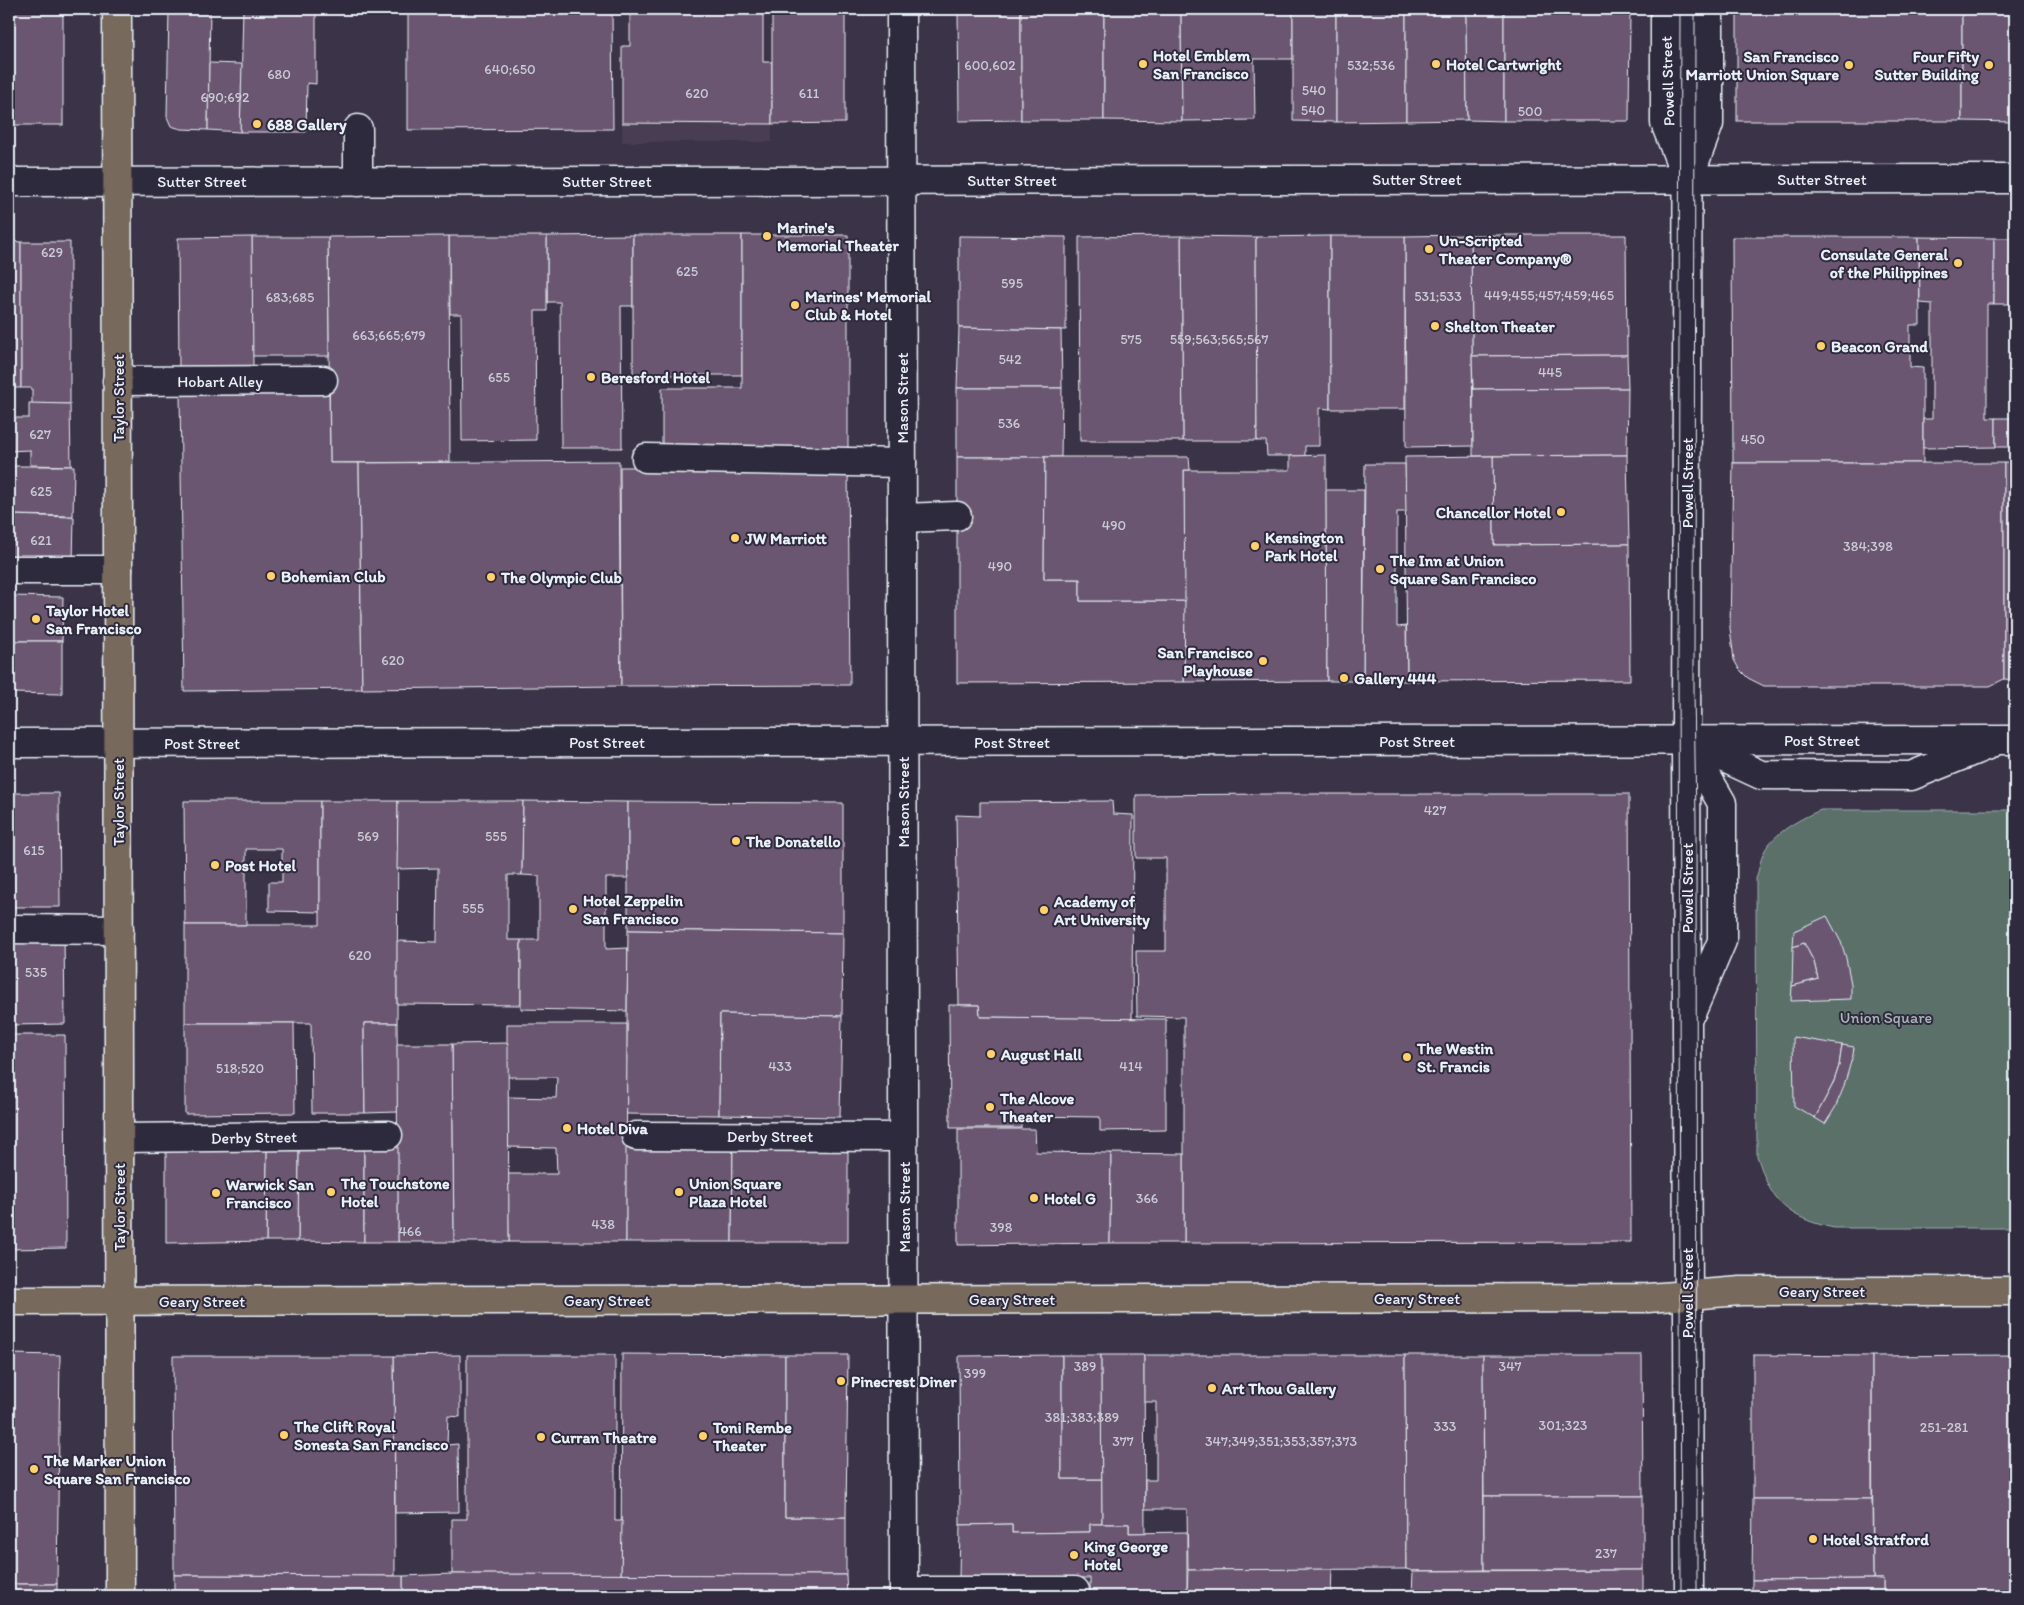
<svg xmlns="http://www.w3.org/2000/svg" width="2024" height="1605" font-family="Itim,sans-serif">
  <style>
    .built { fill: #493e53 }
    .green { fill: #5a6f69; stroke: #a1b0b0 }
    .building { fill: #6b576f; stroke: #e8f1f8 }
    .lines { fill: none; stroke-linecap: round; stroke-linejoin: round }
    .minor-casing { stroke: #e8f1f8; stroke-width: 31 }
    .major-casing { stroke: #e8f1f8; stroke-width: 31 }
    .minor { stroke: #2f2a3d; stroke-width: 28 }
    .major { stroke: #77695c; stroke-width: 28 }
    .tram { stroke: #e8f1f8; stroke-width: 1 }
    .poi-dot { fill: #ffd166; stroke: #2f2a3d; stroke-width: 2 }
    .labels { text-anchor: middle; stroke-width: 4; stroke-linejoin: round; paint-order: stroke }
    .number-label { font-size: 14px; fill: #c9cad6 }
    .poi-label { font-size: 16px; font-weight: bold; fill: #e8f1f8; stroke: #2f2a3d; text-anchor: start }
    .street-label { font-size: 16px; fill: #e8f1f8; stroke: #2f2a3d }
    .park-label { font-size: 16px; fill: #a8b6b8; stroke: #2f2a3d }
  </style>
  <rect width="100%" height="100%" fill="#3b3347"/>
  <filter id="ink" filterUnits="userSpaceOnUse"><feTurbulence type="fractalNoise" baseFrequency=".02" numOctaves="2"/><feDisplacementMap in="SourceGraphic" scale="10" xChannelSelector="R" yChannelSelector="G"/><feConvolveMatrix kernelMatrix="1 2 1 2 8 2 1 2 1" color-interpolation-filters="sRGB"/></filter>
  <g filter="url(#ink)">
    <!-- built -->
    <polygon class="built" points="696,45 696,62 772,62 772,142 622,142 622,46"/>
    <!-- green -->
    <path class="green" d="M 1821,810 L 2015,810 L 2015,1228 L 1834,1228 C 1810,1223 1785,1214 1772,1192 C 1765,1181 1761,1167 1757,1156 L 1756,879 C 1759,870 1760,860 1764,852 C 1773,833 1803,817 1821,810 Z"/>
    <!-- building -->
    <g class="building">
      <rect x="9" y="9" width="54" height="116"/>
      <polygon points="169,9 210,9 208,130 181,129 171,126 167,117"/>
      <polygon points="243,9 316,9 316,84 307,83 306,132 240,132"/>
      <polygon points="408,9 612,9 613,129 408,130"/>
      <polygon points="630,9 763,9 763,62 772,62 772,124 622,123 622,46 630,46"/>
      <polygon points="772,9 845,9 845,123 772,124"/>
      <polygon points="958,9 1021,9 1021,120 959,121"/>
      <rect x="1021" y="9" width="83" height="111"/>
      <polygon points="1104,9 1181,9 1182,121 1104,120"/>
      <polygon points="1181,9 1293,9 1293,59 1254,59 1255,120 1182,121"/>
      <polygon points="1293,9 1336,9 1336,122 1293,121"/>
      <polygon points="1336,9 1406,9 1406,121 1336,122"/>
      <polygon points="1406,9 1466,9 1467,120 1406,121"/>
      <polygon points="1466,9 1504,9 1504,121 1467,120"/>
      <polygon points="1504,9 1630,9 1629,121 1504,121"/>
      <rect x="1737" y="9" width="225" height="112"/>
      <polygon points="1962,9 2015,9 2015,122 1962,121"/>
      <polygon points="209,63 242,64 240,132 208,130"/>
      <polygon points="633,235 633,306 621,306 622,448 561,448 560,302 547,302 547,236"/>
      <rect x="633" y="235" width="109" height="140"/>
      <polygon points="742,235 848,235 848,451 662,451 662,388 742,388"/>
      <polygon points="1471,235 1626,235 1627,355 1472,356"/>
      <polygon points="1471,235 1473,446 1406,447 1405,236"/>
      <polygon points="449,236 547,236 547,311 535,311 536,440 462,441 461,314 450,314"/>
      <polygon points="449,236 450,462 330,463 328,237"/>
      <polygon points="959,236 1066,237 1066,330 959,328"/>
      <polygon points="1181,236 1256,237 1257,441 1183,441"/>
      <polygon points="1181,236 1183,441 1080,441 1079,237"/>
      <polygon points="1330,236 1330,409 1319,408 1319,446 1305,446 1305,456 1267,456 1266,441 1257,441 1256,237"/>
      <rect x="1330" y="236" width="75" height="173"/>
      <polygon points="252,237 328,237 329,356 252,356"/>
      <polygon points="252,237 253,370 179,371 178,238"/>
      <polygon points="1732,237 1919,237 1920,325 1910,325 1910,367 1923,368 1923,463 1733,463"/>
      <polygon points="1919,237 1994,238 1994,304 1987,304 1987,418 1996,418 1996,447 1923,448 1923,419 1932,419 1932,304 1920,303"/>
      <polygon points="1994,238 2015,238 2015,447 1996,447 1996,418 2011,418 2011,304 1994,304"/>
      <polygon points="9,241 21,242 21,388 9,388"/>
      <polygon points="21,242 70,242 70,404 32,404 32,388 21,388"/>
      <polygon points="959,328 1061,330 1062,388 957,388"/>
      <polygon points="1627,355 1628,388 1473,389 1472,356"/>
      <polygon points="957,388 1062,388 1061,457 957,457"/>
      <polygon points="1628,388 1627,455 1473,456 1473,389"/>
      <polygon points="329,391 330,463 359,463 362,689 184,691 180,393"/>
      <polygon points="29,403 70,404 71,466 30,465 30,450 9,451 9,418 29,418"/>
      <polygon points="1326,455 1327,681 1184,682 1184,470 1290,470 1290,456"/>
      <polygon points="1627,455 1629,544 1494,545 1493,456"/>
      <polygon points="1493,456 1494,545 1629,544 1630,680 1407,681 1405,457"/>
      <polygon points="957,457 1045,457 1044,579 1080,579 1080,601 1185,601 1184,682 957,683"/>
      <polygon points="1045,457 1189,457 1190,470 1184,470 1185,601 1080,601 1080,579 1044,579"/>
      <polygon points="619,461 621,686 362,689 359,463"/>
      <polygon points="1733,463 2004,463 2004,679 1990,686 1764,686 1748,678 1739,669 1734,660 1730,628"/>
      <polygon points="2004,463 2015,463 2015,680 2004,679"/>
      <polygon points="1365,464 1405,464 1406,512 1397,512 1397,627 1406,626 1407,681 1363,681"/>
      <polygon points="9,466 74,466 73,516 9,515"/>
      <polygon points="848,466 850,685 621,686 620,467"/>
      <polygon points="1326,490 1364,490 1363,681 1327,681"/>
      <polygon points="9,515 74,517 73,563 9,563"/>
      <polygon points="9,596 63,597 62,641 9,641"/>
      <polygon points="9,641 62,641 62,694 9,693"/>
      <polygon points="9,793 59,793 60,907 9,907"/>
      <polygon points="1269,794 1629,794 1631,1242 1184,1243 1184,1017 1137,1016 1136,951 1166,951 1166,858 1136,858 1136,795"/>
      <polygon points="184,801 320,801 320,912 269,911 269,882 282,882 282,849 246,849 246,925 185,925"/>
      <polygon points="320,801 398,801 397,1023 364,1023 365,1113 312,1113 311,1023 185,1023 185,925 320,925"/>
      <polygon points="398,801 523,801 522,875 508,875 508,940 521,940 521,1005 397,1004 397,941 437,942 438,868 397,869"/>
      <polygon points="523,801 628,802 628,878 606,878 606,949 628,948 627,1011 521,1009 521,940 539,940 539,876 522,875"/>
      <polygon points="1112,801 1113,814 1133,815 1132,1019 980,1017 979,1005 959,1005 956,815 980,816 980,802"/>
      <polygon points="628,802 843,803 843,933 628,930"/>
      <polygon points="1827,916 1841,942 1846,958 1851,984 1851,999 1791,1001 1792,986 1818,979 1814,962 1804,943 1793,947 1794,931"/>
      <polygon points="628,930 843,933 842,1016 720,1014 719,1115 626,1114"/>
      <polygon points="64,934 65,1024 12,1025 12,1009 9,1009 9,935"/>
      <polygon points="1804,943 1814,962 1818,979 1792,986 1793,947"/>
      <polygon points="949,1005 979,1005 980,1017 1166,1019 1166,1130 1100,1131 1100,1117 1021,1116 1021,1128 950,1128"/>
      <polygon points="720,1014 842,1016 840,1117 719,1115"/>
      <polygon points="185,1023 294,1023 295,1113 185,1114"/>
      <polygon points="364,1023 397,1023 398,1112 365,1113"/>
      <polygon points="507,1024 627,1024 626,1242 509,1242 508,1174 557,1174 556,1148 508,1147 508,1097 556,1098 557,1077 507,1077"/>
      <polygon points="9,1035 65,1035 66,1248 9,1249"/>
      <polygon points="1793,1037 1842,1045 1839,1066 1833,1084 1815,1118 1794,1106"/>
      <polygon points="508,1043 509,1242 454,1242 452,1044"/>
      <polygon points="397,1044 452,1044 454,1242 398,1242"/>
      <polygon points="1842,1045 1854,1047 1853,1055 1843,1089 1835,1108 1825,1124 1815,1118 1833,1084 1839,1066"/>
      <polygon points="958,1129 1035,1129 1036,1152 1111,1153 1110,1243 958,1245"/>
      <polygon points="626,1141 733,1142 732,1242 626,1242"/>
      <polygon points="299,1142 364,1144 364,1242 298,1241"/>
      <polygon points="299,1142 298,1241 266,1241 267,1144"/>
      <polygon points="733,1142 848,1142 848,1242 732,1242"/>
      <polygon points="398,1143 398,1242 364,1242 364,1144"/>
      <polygon points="166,1144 267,1144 266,1241 166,1243"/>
      <polygon points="1111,1153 1184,1154 1184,1243 1110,1243"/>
      <polygon points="9,1354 60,1355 57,1584 9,1584"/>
      <polygon points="622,1354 785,1355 785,1517 846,1517 846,1575 621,1575"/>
      <polygon points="460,1355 460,1417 448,1416 447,1445 458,1444 459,1512 395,1513 394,1356"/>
      <polygon points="467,1355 615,1355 615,1521 622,1521 621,1575 452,1574 452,1519 467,1519"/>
      <polygon points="785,1355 848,1355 846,1517 785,1517"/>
      <polygon points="1062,1355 1062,1479 1102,1479 1102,1524 1090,1524 1090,1532 1012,1533 1012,1524 960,1525 959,1356"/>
      <polygon points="1062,1355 1101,1355 1102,1479 1062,1479"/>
      <polygon points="1101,1355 1144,1355 1145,1533 1129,1533 1129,1524 1102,1524"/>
      <polygon points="1144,1355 1405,1355 1406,1569 1188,1570 1187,1509 1145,1509 1145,1480 1156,1480 1156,1402 1144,1402"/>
      <polygon points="1405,1355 1483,1355 1484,1570 1413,1571 1406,1569"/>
      <polygon points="1483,1355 1642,1355 1643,1496 1484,1496"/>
      <polygon points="1753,1355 1872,1356 1872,1499 1753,1499"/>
      <polygon points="2015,1355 2015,1596 1883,1596 1883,1579 1873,1579 1872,1356"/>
      <polygon points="173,1356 394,1356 395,1576 174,1575"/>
      <rect x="1484" y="1496" width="159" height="74"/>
      <polygon points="1753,1499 1872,1499 1873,1579 1752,1580"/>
      <polygon points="1012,1524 1012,1533 1090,1532 1090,1524 1129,1524 1129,1533 1187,1532 1187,1596 1090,1596 1090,1578 959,1578 960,1525"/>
      <polygon points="1332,1569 1331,1596 1187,1596 1188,1570"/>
      <polygon points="1643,1570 1643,1596 1412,1596 1413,1571"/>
      <polygon points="452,1574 846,1575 847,1596 403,1596 403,1576"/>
      <polygon points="174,1575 403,1576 403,1596 174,1596"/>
      <polygon points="1883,1579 1883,1596 1752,1596 1752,1580"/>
      <rect x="9" y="1584" width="48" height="12"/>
      <rect x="1331" y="1594" width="81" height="2"/>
    </g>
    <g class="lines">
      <defs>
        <g id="minor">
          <polyline points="901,9 904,1596"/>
          <polyline points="1665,9 1665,123 1682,166"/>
          <polyline points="1688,9 1686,741 1689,1596"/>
          <polyline points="1694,164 1709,124 1709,9"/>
          <polyline points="9,182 2015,179"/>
          <polyline points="358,182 358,129"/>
          <polyline points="117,381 323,380"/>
          <polyline points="646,458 902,463"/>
          <polyline points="902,518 957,516"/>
          <polyline points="9,570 118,570"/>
          <polyline points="1687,742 1722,803 1722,941 1692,1011"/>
          <polyline points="9,743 2015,740"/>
          <polyline points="1694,744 1761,775 1911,776 1988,745"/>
          <polyline points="9,929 119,930"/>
          <polyline points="636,1136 903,1137"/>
          <polyline points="119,1138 388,1135"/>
          <polyline points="904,1591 1075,1591 1075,1596"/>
        </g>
        <g id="major">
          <polyline points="117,9 120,1596"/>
          <polyline points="9,1301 1648,1298 1741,1291 2015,1291"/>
        </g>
      </defs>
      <!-- minor casing -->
      <use href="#minor" class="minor-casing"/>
      <!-- major casing -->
      <use href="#major" class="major-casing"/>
      <!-- minor -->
      <use href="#minor" class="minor"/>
      <!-- major -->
      <use href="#major" class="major"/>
      <!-- tram -->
      <g class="tram">
        <polyline points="1680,9 1678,669 1681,1596"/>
        <polyline points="1695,9 1694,690 1696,820 1697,1596"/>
      </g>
    </g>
  </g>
  <!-- markers -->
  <g class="poi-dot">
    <circle cx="1143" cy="64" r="5"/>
    <circle cx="1436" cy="64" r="5"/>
    <circle cx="1849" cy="65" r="5"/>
    <circle cx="1989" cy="65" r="5"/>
    <circle cx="257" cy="124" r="5"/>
    <circle cx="767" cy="236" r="5"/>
    <circle cx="1429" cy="249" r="5"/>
    <circle cx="1958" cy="263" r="5"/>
    <circle cx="795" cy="305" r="5"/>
    <circle cx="1435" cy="326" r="5"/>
    <circle cx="1821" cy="346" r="5"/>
    <circle cx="591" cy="377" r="5"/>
    <circle cx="1561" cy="512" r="5"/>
    <circle cx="735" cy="538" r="5"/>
    <circle cx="1255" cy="546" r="5"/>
    <circle cx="1380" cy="569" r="5"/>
    <circle cx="271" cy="576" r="5"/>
    <circle cx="491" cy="577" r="5"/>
    <circle cx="36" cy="619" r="5"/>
    <circle cx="1263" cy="661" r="5"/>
    <circle cx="1344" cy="678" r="5"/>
    <circle cx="736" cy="841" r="5"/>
    <circle cx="215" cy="865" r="5"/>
    <circle cx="573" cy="909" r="5"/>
    <circle cx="1044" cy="910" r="5"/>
    <circle cx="991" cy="1054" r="5"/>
    <circle cx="1407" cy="1057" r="5"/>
    <circle cx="990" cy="1107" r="5"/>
    <circle cx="567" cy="1128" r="5"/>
    <circle cx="331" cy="1192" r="5"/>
    <circle cx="679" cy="1192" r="5"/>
    <circle cx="216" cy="1193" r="5"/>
    <circle cx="1034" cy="1198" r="5"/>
    <circle cx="841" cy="1381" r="5"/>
    <circle cx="1212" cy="1388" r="5"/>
    <circle cx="284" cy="1435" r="5"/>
    <circle cx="703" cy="1436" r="5"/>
    <circle cx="541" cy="1437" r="5"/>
    <circle cx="34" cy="1469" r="5"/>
    <circle cx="1813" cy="1539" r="5"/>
    <circle cx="1074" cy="1555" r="5"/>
  </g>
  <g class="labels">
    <!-- number labels -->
    <g class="number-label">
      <text x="990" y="70">600,602</text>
      <text x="1371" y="70">532;536</text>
      <text x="510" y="74">640;650</text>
      <text x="279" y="79">680</text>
      <text x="1314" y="95">540</text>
      <text x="697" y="98">620</text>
      <text x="809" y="98">611</text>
      <text x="225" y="102">690;692</text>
      <text x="1313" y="115">540</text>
      <text x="1530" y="116">500</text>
      <text x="52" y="257">629</text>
      <text x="687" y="276">625</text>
      <text x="1012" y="288">595</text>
      <text x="1549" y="300">449;455;457;459;465</text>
      <text x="1438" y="301">531;533</text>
      <text x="290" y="302">683;685</text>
      <text x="389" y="340">663;665;679</text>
      <text x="1131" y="344">575</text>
      <text x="1219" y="344">559;563;565;567</text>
      <text x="1010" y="364">542</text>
      <text x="1550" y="377">445</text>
      <text x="499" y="382">655</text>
      <text x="1009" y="428">536</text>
      <text x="40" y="439">627</text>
      <text x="1753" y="444">450</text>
      <text x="41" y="496">625</text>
      <text x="1114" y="530">490</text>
      <text x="41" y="545">621</text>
      <text x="1868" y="551">384;398</text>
      <text x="1000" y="571">490</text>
      <text x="393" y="665">620</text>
      <text x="1435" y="815">427</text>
      <text x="368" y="841">569</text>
      <text x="496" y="841">555</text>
      <text x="34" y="855">615</text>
      <text x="473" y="913">555</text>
      <text x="360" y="960">620</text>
      <text x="36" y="977">535</text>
      <text x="780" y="1071">433</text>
      <text x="1131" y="1071">414</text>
      <text x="240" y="1073">518;520</text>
      <text x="1147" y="1203">366</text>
      <text x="603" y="1229">438</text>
      <text x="1001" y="1232">398</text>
      <text x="410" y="1236">466</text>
      <text x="1085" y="1371">389</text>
      <text x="1510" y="1371">347</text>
      <text x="975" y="1378">399</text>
      <text x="1082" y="1422">381;383;389</text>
      <text x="1563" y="1430">301;323</text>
      <text x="1445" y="1431">333</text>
      <text x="1944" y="1432">251-281</text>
      <text x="1123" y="1446">377</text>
      <text x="1281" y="1446">347;349;351;353;357;373</text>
      <text x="1606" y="1558">237</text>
    </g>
    <!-- poi labels -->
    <g class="poi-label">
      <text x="1153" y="61">Hotel Emblem<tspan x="1153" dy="18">San Francisco</tspan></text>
      <text x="1839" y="62" text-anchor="end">San Francisco<tspan x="1839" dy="18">Marriott Union Square</tspan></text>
      <text x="1979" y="62" text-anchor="end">Four Fifty<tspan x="1979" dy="18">Sutter Building</tspan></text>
      <text x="1446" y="70">Hotel Cartwright</text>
      <text x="267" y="130">688 Gallery</text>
      <text x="777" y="233">Marine's<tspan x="777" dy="18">Memorial Theater</tspan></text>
      <text x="1439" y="246">Un-Scripted<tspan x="1439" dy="18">Theater Company®</tspan></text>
      <text x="1948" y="260" text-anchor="end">Consulate General<tspan x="1948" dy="18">of the Philippines</tspan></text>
      <text x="805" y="302">Marines' Memorial<tspan x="805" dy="18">Club &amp; Hotel</tspan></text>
      <text x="1445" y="332">Shelton Theater</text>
      <text x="1831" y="352">Beacon Grand</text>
      <text x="601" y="383">Beresford Hotel</text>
      <text x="1551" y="518" text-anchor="end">Chancellor Hotel</text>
      <text x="1265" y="543">Kensington<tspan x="1265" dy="18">Park Hotel</tspan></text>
      <text x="745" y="544">JW Marriott</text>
      <text x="1390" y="566">The Inn at Union<tspan x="1390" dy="18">Square San Francisco</tspan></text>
      <text x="281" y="582">Bohemian Club</text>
      <text x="501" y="583">The Olympic Club</text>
      <text x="46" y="616">Taylor Hotel<tspan x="46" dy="18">San Francisco</tspan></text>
      <text x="1253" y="658" text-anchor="end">San Francisco<tspan x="1253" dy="18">Playhouse</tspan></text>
      <text x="1354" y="684">Gallery 444</text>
      <text x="746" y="847">The Donatello</text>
      <text x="225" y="871">Post Hotel</text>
      <text x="583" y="906">Hotel Zeppelin<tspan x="583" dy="18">San Francisco</tspan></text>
      <text x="1054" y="907">Academy of<tspan x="1054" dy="18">Art University</tspan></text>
      <text x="1417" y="1054">The Westin<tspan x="1417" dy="18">St. Francis</tspan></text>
      <text x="1001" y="1060">August Hall</text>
      <text x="1000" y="1104">The Alcove<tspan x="1000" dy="18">Theater</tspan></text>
      <text x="577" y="1134">Hotel Diva</text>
      <text x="341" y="1189">The Touchstone<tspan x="341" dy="18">Hotel</tspan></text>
      <text x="689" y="1189">Union Square<tspan x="689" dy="18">Plaza Hotel</tspan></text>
      <text x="226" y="1190">Warwick San<tspan x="226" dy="18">Francisco</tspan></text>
      <text x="1044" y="1204">Hotel G</text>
      <text x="851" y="1387">Pinecrest Diner</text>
      <text x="1222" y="1394">Art Thou Gallery</text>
      <text x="294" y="1432">The Clift Royal<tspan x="294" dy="18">Sonesta San Francisco</tspan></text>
      <text x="713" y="1433">Toni Rembe<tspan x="713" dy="18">Theater</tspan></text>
      <text x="551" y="1443">Curran Theatre</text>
      <text x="44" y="1466">The Marker Union<tspan x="44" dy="18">Square San Francisco</tspan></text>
      <text x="1823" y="1545">Hotel Stratford</text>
      <text x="1084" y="1552">King George<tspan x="1084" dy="18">Hotel</tspan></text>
    </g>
    <!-- street labels -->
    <g class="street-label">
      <text transform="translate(1667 81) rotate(-92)" y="6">Powell Street</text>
      <text x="1417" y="185">Sutter Street</text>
      <text x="1822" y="185">Sutter Street</text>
      <text x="1012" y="186">Sutter Street</text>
      <text x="202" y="187">Sutter Street</text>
      <text x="607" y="187">Sutter Street</text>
      <text x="220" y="387">Hobart Alley</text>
      <text transform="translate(118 398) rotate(-90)" y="6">Taylor Street</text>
      <text transform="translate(902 398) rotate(-90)" y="6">Mason Street</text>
      <text transform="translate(1687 483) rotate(-90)" y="6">Powell Street</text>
      <text x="1822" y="746">Post Street</text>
      <text x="1417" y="747">Post Street</text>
      <text x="607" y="748">Post Street</text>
      <text x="1012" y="748">Post Street</text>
      <text x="202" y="749">Post Street</text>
      <text transform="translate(118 802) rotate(-90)" y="6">Taylor Street</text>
      <text transform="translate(903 802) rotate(-90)" y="6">Mason Street</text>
      <text transform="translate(1687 888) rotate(-90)" y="6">Powell Street</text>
      <text x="770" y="1142">Derby Street</text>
      <text transform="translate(254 1137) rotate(-1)" y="6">Derby Street</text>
      <text transform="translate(119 1207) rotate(-90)" y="6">Taylor Street</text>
      <text transform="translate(904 1207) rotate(-90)" y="6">Mason Street</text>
      <text x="1822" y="1297">Geary Street</text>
      <text transform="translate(1687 1293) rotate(-90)" y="6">Powell Street</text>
      <text x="1417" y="1304">Geary Street</text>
      <text x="1012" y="1305">Geary Street</text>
      <text x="607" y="1306">Geary Street</text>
      <text x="202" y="1307">Geary Street</text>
    </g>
    <!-- park labels -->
    <g class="park-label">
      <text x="1886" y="1023">Union Square</text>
    </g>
  </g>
  <!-- margin -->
  <rect width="2024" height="1605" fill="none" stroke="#2f2a3d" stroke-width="30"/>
  <rect x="15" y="15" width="1994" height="1575" fill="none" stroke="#e8f1f8" stroke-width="2" filter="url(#ink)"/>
</svg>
